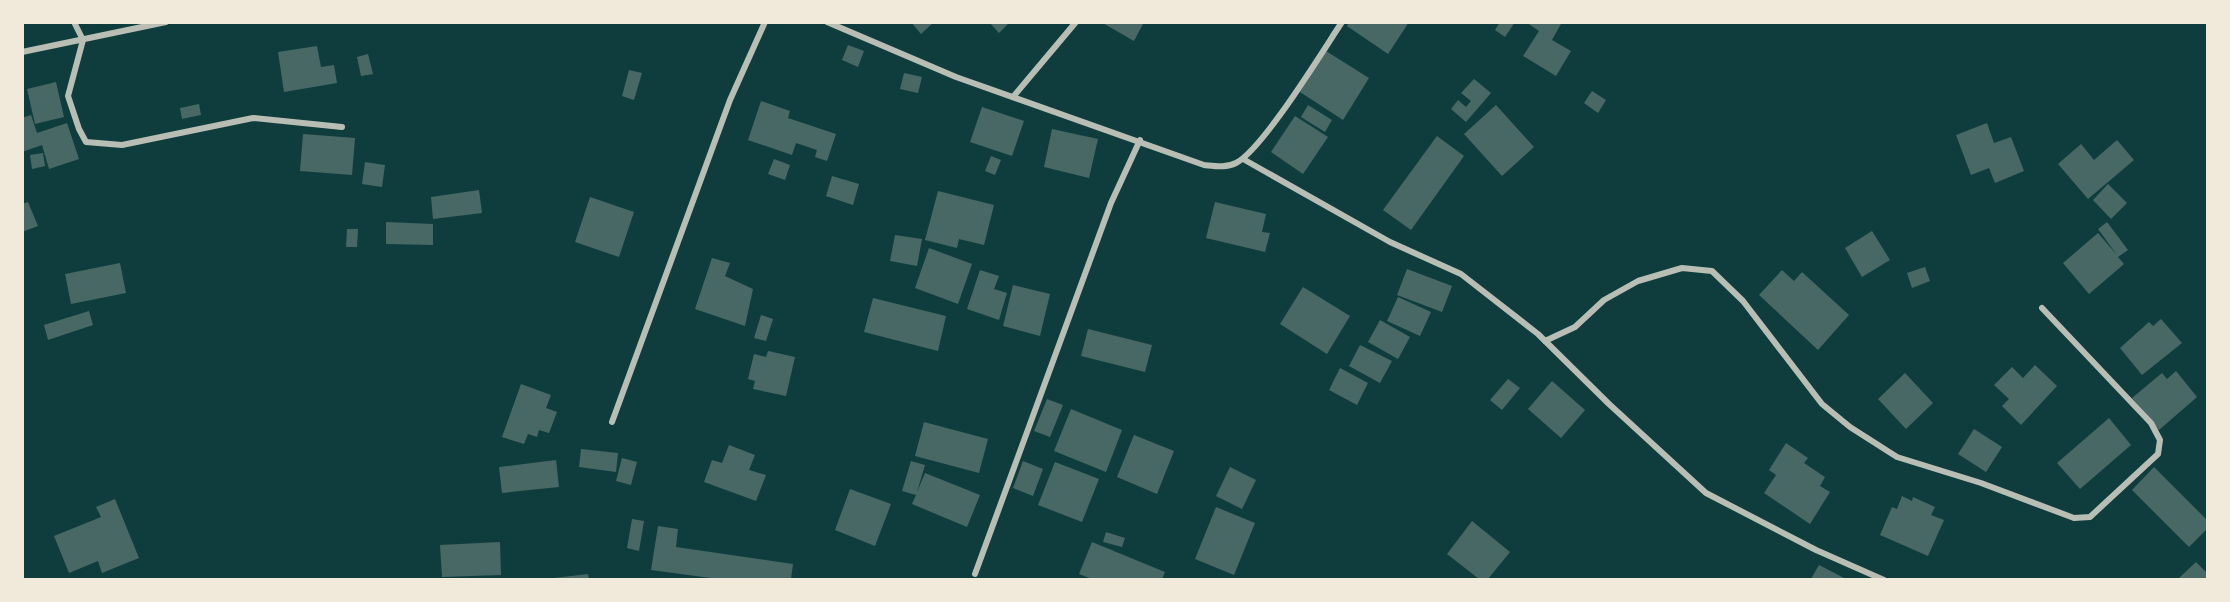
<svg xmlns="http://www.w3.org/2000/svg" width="2230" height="602" font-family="Poppins,sans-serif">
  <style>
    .building { fill: #486865 }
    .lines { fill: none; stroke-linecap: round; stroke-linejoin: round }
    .minor { stroke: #b8beb3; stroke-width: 6 }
  </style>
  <rect width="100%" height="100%" fill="#0f3d3e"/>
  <!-- building -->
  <g class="building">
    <polygon points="911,22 934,22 921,34"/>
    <polygon points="989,22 1010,22 999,33"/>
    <polygon points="1101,22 1144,22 1134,41"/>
    <polygon points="1349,22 1409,22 1388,54 1347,26"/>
    <polygon points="1500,22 1515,22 1505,37 1495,30"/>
    <polygon points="1526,22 1562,22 1552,40 1571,51 1556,76 1523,56 1539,31"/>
    <polygon points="848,45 864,51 858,67 842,60"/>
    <polygon points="317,46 321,67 334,65 337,83 284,92 278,52"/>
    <polygon points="1326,51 1369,78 1343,120 1300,92"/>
    <polygon points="368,54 373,74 361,76 357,57"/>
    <polygon points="629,70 642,73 634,100 622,96"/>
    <polygon points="904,73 922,77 918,93 900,89"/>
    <polygon points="1474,79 1491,93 1466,122 1451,109 1458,100 1466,107 1471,101 1461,93"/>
    <polygon points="56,82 64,117 35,124 27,89"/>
    <polygon points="1592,91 1606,100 1598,113 1584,103"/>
    <polygon points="761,101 790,111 788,118 836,134 827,161 815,157 817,150 796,143 792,155 748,140"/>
    <polygon points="199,104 201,115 182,119 180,108"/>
    <polygon points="1308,105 1332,120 1325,132 1301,117"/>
    <polygon points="1496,105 1534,147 1502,176 1464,134"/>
    <polygon points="982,107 1024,121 1012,156 970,142"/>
    <polygon points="31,115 37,133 67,123 79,159 49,169 42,145 22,152 22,118"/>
    <polygon points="1295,116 1328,137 1303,174 1271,152"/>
    <polygon points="1987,123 1994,143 2011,137 2024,171 1995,183 1989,168 1971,175 1956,135"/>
    <polygon points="1052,129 1098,139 1089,178 1044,167"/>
    <polygon points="303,134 355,138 352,175 300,171"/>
    <polygon points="1437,136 1464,156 1411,230 1383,210"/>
    <polygon points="2117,140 2134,160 2088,199 2058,164 2081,144 2094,160"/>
    <polygon points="43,153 45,166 32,169 30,155"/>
    <polygon points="991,156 1001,160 995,175 985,171"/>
    <polygon points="774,159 790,165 785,180 768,174"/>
    <polygon points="365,162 385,165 382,187 362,184"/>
    <polygon points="832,176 859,184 853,205 826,196"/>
    <polygon points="2108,184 2127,203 2111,219 2093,200"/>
    <polygon points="479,190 482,213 433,219 431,197"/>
    <polygon points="938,191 994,205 984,245 959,239 957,248 925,240"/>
    <polygon points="590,197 634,212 619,257 575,242"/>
    <polygon points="28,202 38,226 22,232 22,204"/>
    <polygon points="1215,202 1266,214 1262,232 1270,233 1265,252 1206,238"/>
    <polygon points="386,222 433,224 433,245 386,244"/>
    <polygon points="2107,222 2128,250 2118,257 2124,264 2089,294 2063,263 2098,233 2117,255 2098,229"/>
    <polygon points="347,229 358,229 357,247 346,247"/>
    <polygon points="1872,231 1890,260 1862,277 1845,248"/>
    <polygon points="895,235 922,239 917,266 890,261"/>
    <polygon points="929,248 972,264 958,304 915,288"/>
    <polygon points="712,258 730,263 725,276 753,289 745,326 695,309"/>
    <polygon points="120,263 126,293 71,304 65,274"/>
    <polygon points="1925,267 1930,281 1912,288 1907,273"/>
    <polygon points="1407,269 1452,286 1442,312 1397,295"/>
    <polygon points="980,270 999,276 994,289 1007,293 999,320 967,309"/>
    <polygon points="1782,270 1794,281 1802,272 1849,315 1818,350 1759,295"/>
    <polygon points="1013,285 1050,294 1040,336 1003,326"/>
    <polygon points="1303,287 1350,316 1327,354 1280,324"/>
    <polygon points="1398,297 1431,312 1420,336 1387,321"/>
    <polygon points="873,298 946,316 938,351 864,332"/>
    <polygon points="89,311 93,325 48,340 44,325"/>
    <polygon points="761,315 773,319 766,341 754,338"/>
    <polygon points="2161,319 2182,343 2142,375 2120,348 2149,322 2153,326"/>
    <polygon points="1380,320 1410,337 1398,359 1368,342"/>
    <polygon points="1088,329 1152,345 1145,372 1081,356"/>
    <polygon points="1360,345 1392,361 1380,383 1349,366"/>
    <polygon points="768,351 795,357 786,396 753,389 755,381 748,379 754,354 766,357"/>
    <polygon points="2035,365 2057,386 2021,425 2002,406 2009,399 1994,385 2012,367 2023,378"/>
    <polygon points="1340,368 1368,383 1357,405 1329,390"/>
    <polygon points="2176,371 2197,397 2159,430 2132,398 2162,373 2167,379"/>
    <polygon points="1905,373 1933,403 1906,429 1878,399"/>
    <polygon points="1508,379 1520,388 1502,410 1490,400"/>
    <polygon points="1552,381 1585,410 1561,438 1528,409"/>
    <polygon points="521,384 551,395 546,408 557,412 549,433 539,430 537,437 528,434 524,444 502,437"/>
    <polygon points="1047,399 1063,405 1050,437 1034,431"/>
    <polygon points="1071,409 1122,430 1106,472 1054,451"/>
    <polygon points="2109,418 2131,445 2080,489 2057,463"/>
    <polygon points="924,422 988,439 979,473 915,456"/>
    <polygon points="1974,429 2002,447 1986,472 1958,454"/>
    <polygon points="1134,435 1174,451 1157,494 1117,477"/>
    <polygon points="1786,443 1808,458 1804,463 1825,477 1820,486 1830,492 1810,524 1764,493 1776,475 1769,470"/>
    <polygon points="729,445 755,455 749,470 766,475 756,501 704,482 712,460 722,463"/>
    <polygon points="581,449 618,453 616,472 579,467"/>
    <polygon points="622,458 637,462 631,485 616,481"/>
    <polygon points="556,460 559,487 502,493 499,467"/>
    <polygon points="911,461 925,465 917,492 925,473 980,495 967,527 912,504 916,495 902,491"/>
    <polygon points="1023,461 1043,469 1033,496 1013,488"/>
    <polygon points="1055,462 1099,479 1082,522 1038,505"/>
    <polygon points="1230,467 1256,480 1242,509 1216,496"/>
    <polygon points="2154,467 2208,521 2208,528 2189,547 2132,490"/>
    <polygon points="850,489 891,504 875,546 835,530"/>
    <polygon points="1902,496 1912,501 1913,497 1935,507 1931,515 1944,520 1928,556 1880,535 1892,507 1897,509"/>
    <polygon points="115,499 139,558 102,573 98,561 69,573 54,536 101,517 96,507"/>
    <polygon points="1216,507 1255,523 1234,575 1195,559"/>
    <polygon points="632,519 644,521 639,551 627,548"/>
    <polygon points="1472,521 1510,552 1488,579 1479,579 1447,554"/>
    <polygon points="658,526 678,529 676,547 793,564 791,579 718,579 651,570"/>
    <polygon points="1106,532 1125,538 1122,547 1103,542"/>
    <polygon points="500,542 501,575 442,577 440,545"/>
    <polygon points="1092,542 1165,572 1162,579 1092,579 1079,574"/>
    <polygon points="2196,562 2208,574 2208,579 2178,579"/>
    <polygon points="1819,565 1846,579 1811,579"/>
    <polygon points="588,574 589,579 554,579 554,578"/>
  </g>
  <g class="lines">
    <!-- minor -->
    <g class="minor">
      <polyline points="74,22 83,40 68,96 79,129 86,142 122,145 253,118 342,127"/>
      <path d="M 827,22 L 956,77 L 1204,165 C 1215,166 1226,168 1236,163 C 1263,149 1322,52 1342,22"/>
      <polyline points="22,52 166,22"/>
      <polyline points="1013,97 1076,22"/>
      <polyline points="1243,159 1390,242 1461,274 1538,334 1609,404 1706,493 1816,550 1884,580"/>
      <polyline points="1545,341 1575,327 1604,300 1638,281 1682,268 1712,271 1743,301 1822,404 1850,427 1897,457 1981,483 2074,518 2090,517 2158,454 2160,440 2151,423 2042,308"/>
      <polyline points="612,422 730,100 765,22"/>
      <polyline points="975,574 1111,203 1140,140"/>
    </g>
  </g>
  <!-- border -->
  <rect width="2230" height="602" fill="none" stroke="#f1e9da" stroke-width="48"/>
</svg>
